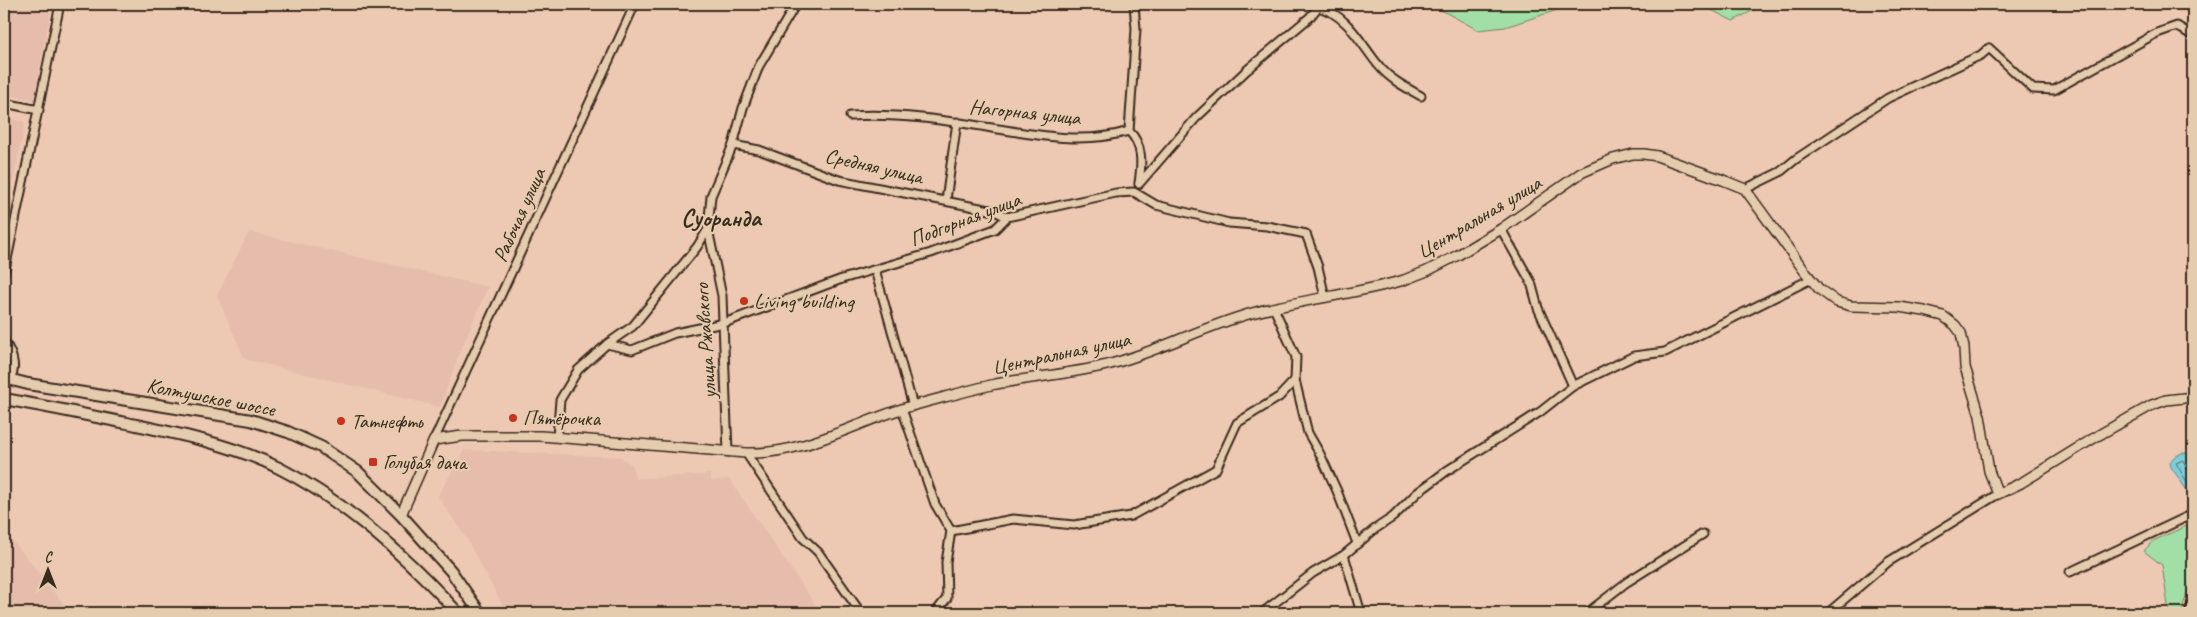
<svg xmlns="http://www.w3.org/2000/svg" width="2197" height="617" font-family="Caveat,sans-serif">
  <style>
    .built { fill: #e6bcad }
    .green { fill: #a2dfa6; stroke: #6e8462 }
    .water { fill: #7dcdd9; stroke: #638c8e }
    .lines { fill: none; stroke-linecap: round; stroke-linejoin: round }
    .shore { stroke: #556b69; stroke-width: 1 }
    .minor-casing { stroke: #3b2a1e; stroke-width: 11 }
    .tertiary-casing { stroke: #3b2a1e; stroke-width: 12 }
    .secondary-casing { stroke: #3b2a1e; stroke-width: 14 }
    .minor { stroke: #e6ccae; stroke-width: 7 }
    .tertiary { stroke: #e6ccae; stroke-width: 9 }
    .secondary { stroke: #e6ccae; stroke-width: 10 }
    .poi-dot { fill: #c8321e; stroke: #e6ccae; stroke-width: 2 }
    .labels { text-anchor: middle; stroke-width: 4.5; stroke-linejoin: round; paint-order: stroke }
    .street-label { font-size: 21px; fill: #3b2a1e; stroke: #e6ccae }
    .poi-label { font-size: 21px; fill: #3b2a1e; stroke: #e6ccae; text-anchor: start }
    .quarter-label { font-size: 24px; font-weight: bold; fill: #3b2a1e; stroke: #e6ccae }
  </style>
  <rect width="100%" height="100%" fill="#edc8b3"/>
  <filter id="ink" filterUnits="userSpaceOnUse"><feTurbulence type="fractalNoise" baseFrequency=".02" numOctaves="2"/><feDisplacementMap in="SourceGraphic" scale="10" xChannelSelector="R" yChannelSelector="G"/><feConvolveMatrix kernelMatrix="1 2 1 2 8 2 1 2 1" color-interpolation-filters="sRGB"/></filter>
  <g filter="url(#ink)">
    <!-- built -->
    <g class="built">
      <polygon points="4,4 52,4 34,100 4,94"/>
      <polygon points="4,117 25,122 4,226"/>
      <polygon points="249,232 488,287 460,351 440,407 245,359 217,296"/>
      <polygon points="464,450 621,457 633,466 635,479 710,474 711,481 729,479 821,613 507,613 465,536 438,496"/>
      <polygon points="4,530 71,613 4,613"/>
    </g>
    <!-- green -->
    <g class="green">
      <polygon points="1430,4 1576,4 1505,27 1478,30"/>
      <polygon points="1700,4 1765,4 1733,21"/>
      <polygon points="2193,523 2193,573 2181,613 2169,613 2162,565 2144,551 2153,541"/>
    </g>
    <!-- water -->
    <polygon class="water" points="2182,453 2187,453 2193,468 2193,488 2190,490 2186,489 2171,467 2170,462 2174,457"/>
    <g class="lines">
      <!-- shore -->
      <polyline class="shore" points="2193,471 2187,469 2183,460 2176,463 2188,484 2193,484"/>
      <defs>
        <g id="minor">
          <polyline points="4,103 39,110"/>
          <path d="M 850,116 C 897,113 945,120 992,128 C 1037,135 1083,145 1129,131 C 1143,145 1142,163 1139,183"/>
          <polyline points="1129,131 1136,29 1134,4"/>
          <polyline points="733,145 759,150 839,180 995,211 1007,217"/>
          <path d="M 1139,184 L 1196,118 L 1247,70 L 1310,17 L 1318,7 C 1349,15 1361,45 1380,67 C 1391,80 1407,88 1421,96"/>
          <polyline points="1745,189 1780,172 1796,159 1888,98 1981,55 1989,48 2033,89 2054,90 2157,33 2177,26 2193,36"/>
          <polyline points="946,200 957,122"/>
          <polyline points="708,229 722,296 728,452"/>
          <polyline points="1501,229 1531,282 1538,308 1573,386"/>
          <polyline points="875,270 913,406"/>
          <polyline points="4,274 60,4"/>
          <path d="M 4,341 C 13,354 20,373 4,383"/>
          <polyline points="607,344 632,350 675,333 724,323 842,279 931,253 995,229 1007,217 1116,193 1134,192 1156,205 1229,223 1267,226 1306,234 1318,267 1325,297"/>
          <polyline points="1295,380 1308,433 1320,454 1337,491 1357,543"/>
          <polyline points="902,409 935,504 951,531 946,562 947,598 935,613"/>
          <polyline points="557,437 560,400 578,370 607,344 633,326 697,247 708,229 711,196 733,145 743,108 759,66 796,4"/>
          <polyline points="434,440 635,4"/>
          <polyline points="746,453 803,538 818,552 861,613"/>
          <polyline points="951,531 1013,519 1074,525 1131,516 1216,469 1237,423 1279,397 1295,380 1296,357 1274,308"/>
          <polyline points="1344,555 1361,613"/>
          <polyline points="2070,572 2193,514"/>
          <polyline points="1262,613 1313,573 1344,555 1375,529 1393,517 1417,493 1448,470 1540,412 1573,386 1634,356 1665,352 1811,279"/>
          <polyline points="1587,613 1627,582 1703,534"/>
          <polyline points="1828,613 1888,562 1998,494"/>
          <polyline points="2189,613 2193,600"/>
        </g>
        <path id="tertiary" d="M 401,515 L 434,440 L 462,436 L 541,436 L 746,453 C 807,455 858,420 915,405 C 942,398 969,390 996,384 C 1033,377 1070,374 1107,365 C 1159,352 1205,325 1256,312 C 1305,299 1356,294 1404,280 L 1427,271 L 1458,255 L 1501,229 L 1581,173 L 1613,159 L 1633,154 L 1644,154 L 1657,156 L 1723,180 L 1745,189 L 1806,273 L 1819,289 L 1837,302 L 1851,306 L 1899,307 L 1924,311 L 1943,316 L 1955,325 L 1961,333 L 1964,348 L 1965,367 L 1980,416 L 1989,471 L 1998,494 L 2021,483 L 2099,435 L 2152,405 L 2166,400 L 2193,397"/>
        <g id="secondary">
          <polyline points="4,378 28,384 251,420 288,432 321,447 358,472 401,515 451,571 480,613"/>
          <path d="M 4,399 C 45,406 86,415 127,423 C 179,434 231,444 279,468 C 348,503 407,557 458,613"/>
        </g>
      </defs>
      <!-- minor casing -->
      <use href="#minor" class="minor-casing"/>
      <!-- tertiary casing -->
      <use href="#tertiary" class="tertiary-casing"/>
      <!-- secondary casing -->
      <use href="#secondary" class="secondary-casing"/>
      <!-- minor -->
      <use href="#minor" class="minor"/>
      <!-- tertiary -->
      <use href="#tertiary" class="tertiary"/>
      <!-- secondary -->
      <use href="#secondary" class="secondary"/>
    </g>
  </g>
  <!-- markers -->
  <g class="poi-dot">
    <circle cx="744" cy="301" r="5"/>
    <circle cx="513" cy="418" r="5"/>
    <circle cx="341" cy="421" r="5"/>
    <rect x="368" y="457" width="10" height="10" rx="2.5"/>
  </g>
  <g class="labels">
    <!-- street labels -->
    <g class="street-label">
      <text transform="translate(1025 112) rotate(6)" y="7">Нагорная улица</text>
      <text transform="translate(874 166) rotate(13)" y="7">Средняя улица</text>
      <text transform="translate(519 215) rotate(-66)" y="7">Рабочая улица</text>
      <text transform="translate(1479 217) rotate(-31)" y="7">Центральная улица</text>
      <text transform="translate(965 219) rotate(-21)" y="7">Подгорная улица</text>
      <text transform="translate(705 341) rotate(-94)" y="7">улица Ржавского</text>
      <text transform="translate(1061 353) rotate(-12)" y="7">Центральная улица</text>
      <text transform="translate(211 397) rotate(11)" y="7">Колтушское шоссе</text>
    </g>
    <!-- poi labels -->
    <g class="poi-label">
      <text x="754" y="308">Living building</text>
      <text x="523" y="425">Пятёрочка</text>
      <text x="351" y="428">Татнефть</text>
      <text x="383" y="469">Голубая дача</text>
    </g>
    <!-- quarter labels -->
    <g class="quarter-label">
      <text x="721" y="226">Суоранда</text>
    </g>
  </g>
  <!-- margin -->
  <rect width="2197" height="617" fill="none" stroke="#e6ccae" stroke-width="20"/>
  <rect x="10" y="10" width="2177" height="597" fill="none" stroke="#3b2a1e" stroke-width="2" filter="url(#ink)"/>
  <!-- north arrow -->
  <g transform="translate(48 570)" stroke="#e6ccae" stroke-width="4" paint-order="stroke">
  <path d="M0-4L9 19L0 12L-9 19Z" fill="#3b2a1e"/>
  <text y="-8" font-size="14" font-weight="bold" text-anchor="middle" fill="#3b2a1e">С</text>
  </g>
</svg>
